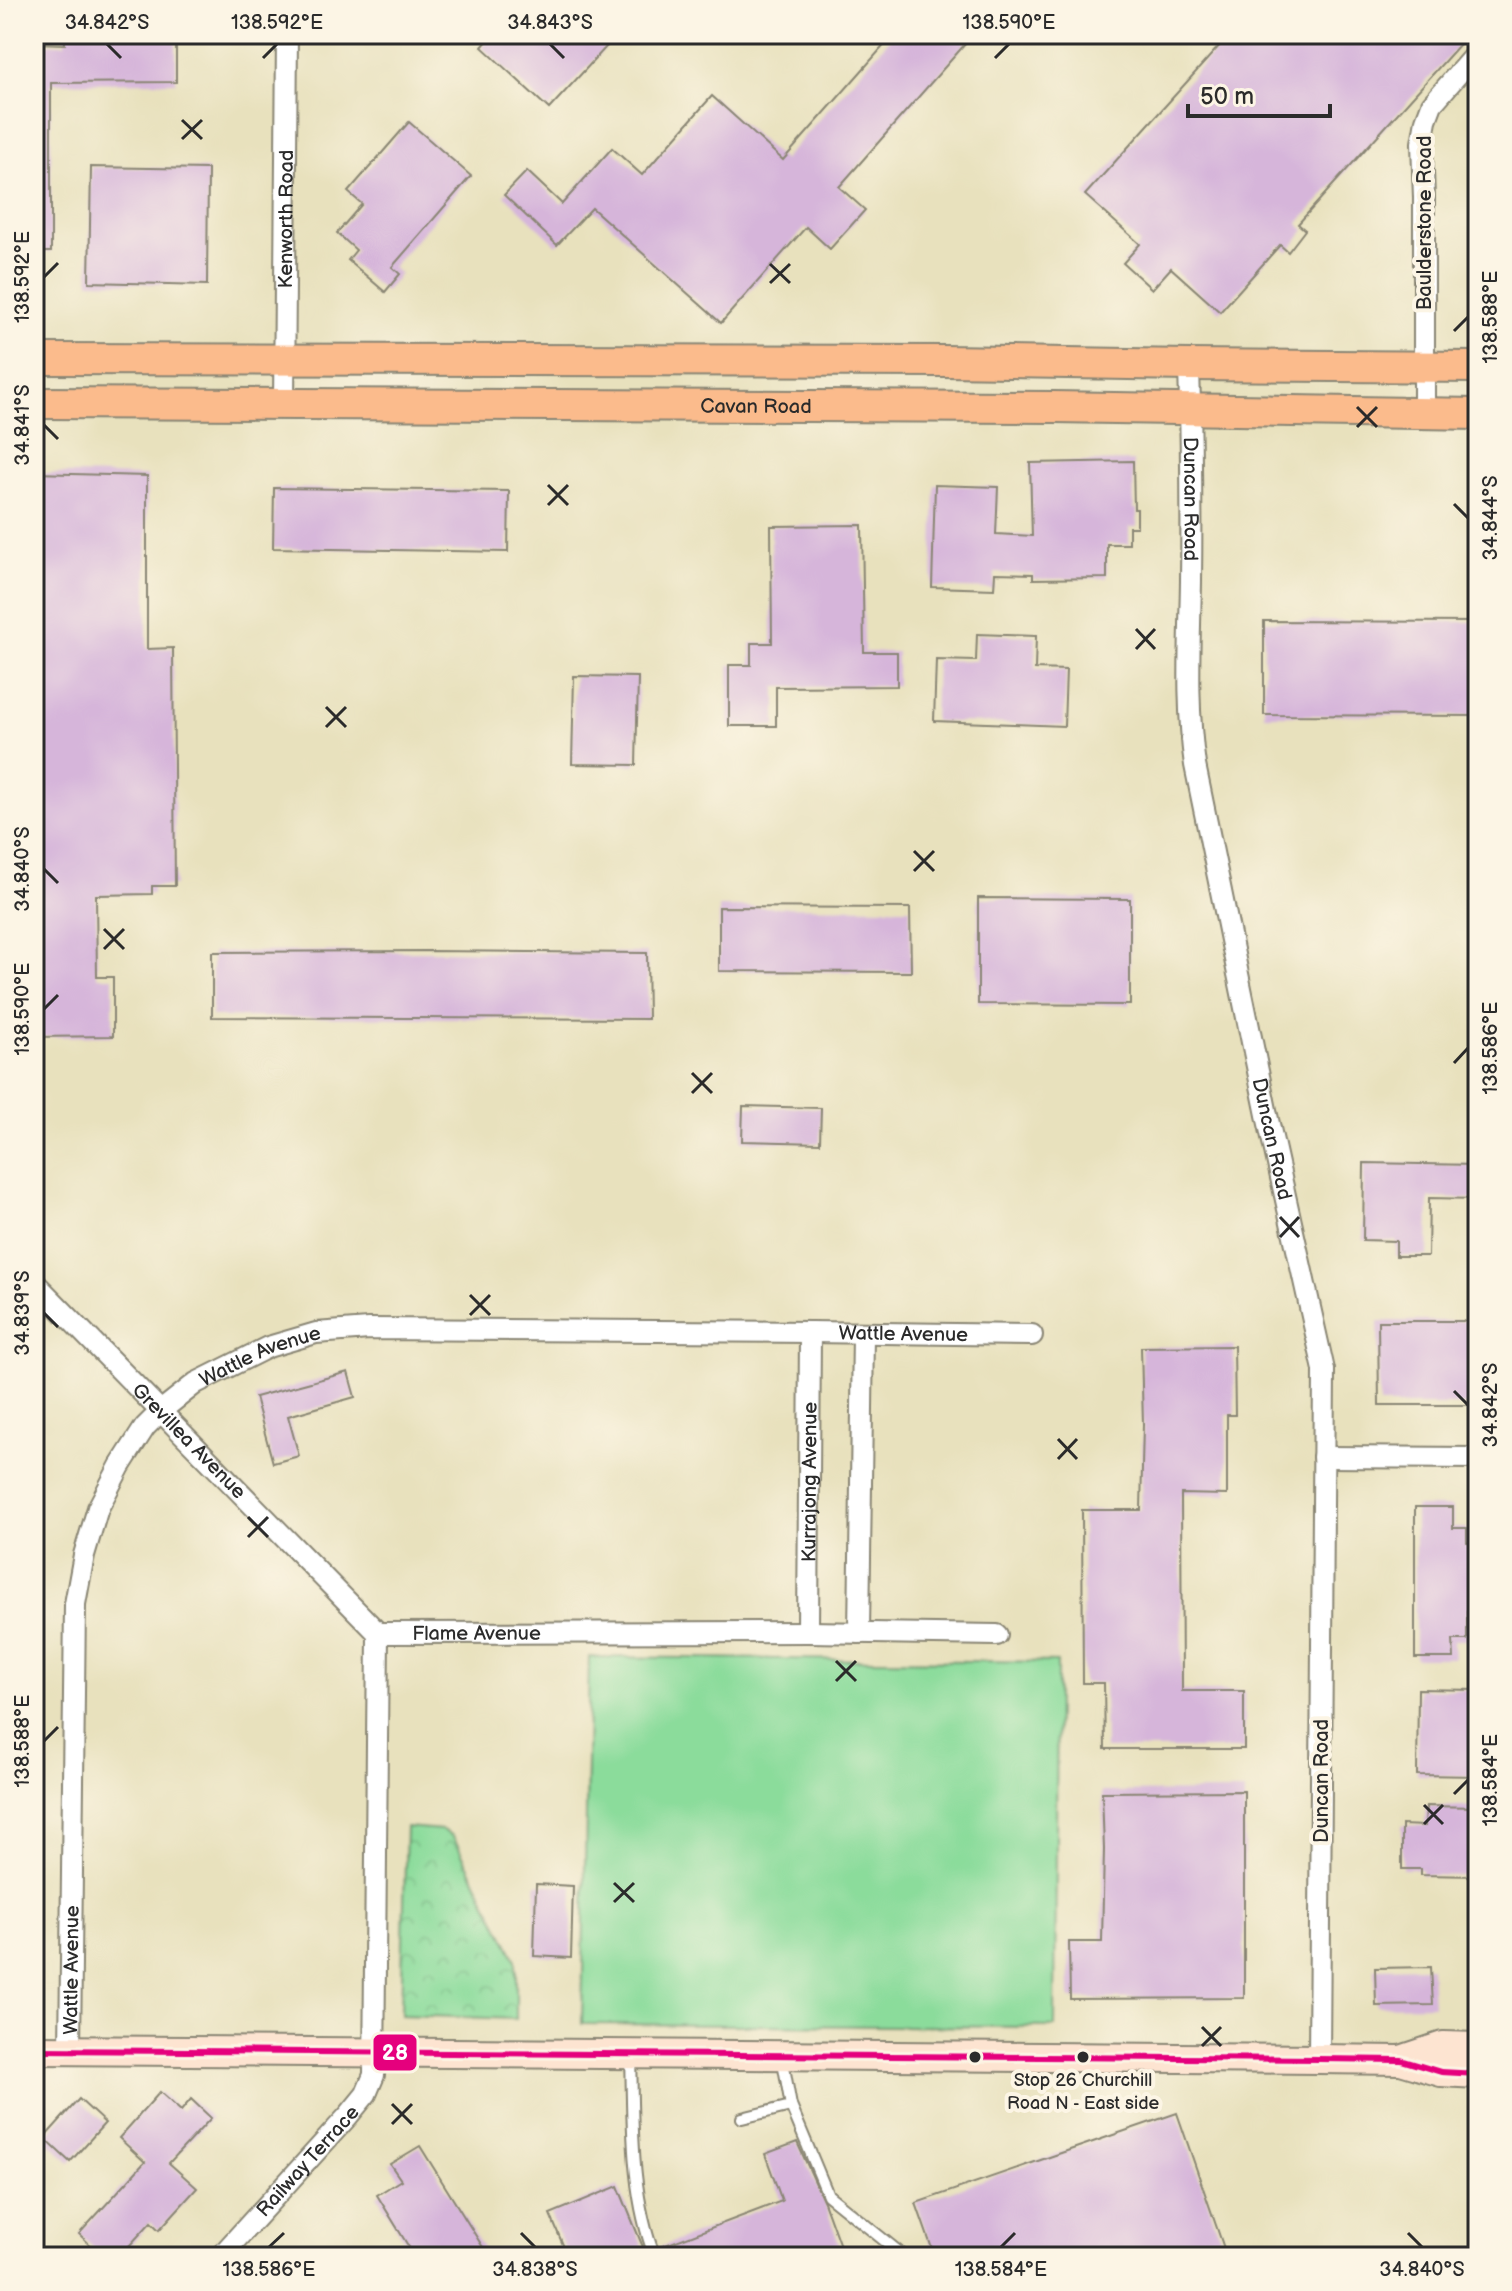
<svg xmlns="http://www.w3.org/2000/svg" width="1512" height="2291" font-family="'Balsamiq Sans',sans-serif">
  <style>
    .park { fill: url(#park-crowns); stroke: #5b8463; stroke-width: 2 }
    .pitch { fill: #8bdc9b; stroke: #5b8463; stroke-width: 2 }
    .building { fill: #d6b5da }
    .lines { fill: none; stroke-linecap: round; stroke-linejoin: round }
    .lane-casing { stroke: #8a8674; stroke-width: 14 }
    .street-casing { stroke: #8a8674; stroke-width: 24 }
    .secondary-casing { stroke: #8a8674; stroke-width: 32 }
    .primary-casing { stroke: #8a8674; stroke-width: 34 }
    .lane { stroke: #fff; stroke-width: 10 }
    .street { stroke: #fff; stroke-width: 20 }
    .secondary { stroke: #fde4d1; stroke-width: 28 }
    .primary { stroke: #fbbb8c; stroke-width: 30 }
    .bus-1-casing { stroke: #fcf5e5; stroke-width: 12 }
    .bus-1 { stroke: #e5007d; stroke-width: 6 }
    .ticks { fill: none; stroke: #2b2b2b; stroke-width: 3 }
    .bus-dot { fill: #2b2b2b; stroke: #fcf5e5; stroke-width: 3 }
    .labels { text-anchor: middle; stroke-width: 8; stroke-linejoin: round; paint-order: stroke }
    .bus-label { font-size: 18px; fill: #2b2b2b; stroke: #fcf5e5 }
    .street-label { font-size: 20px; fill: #2b2b2b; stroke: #fcf5e5 }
    .line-badge { stroke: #fcf5e5; stroke-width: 3 }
    .badge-label { font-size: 22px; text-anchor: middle; font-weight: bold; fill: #fff }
    .neatline { fill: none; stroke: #2b2b2b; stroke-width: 3 }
    .ticks-label { font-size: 20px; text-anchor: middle; fill: #2b2b2b }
  </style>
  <defs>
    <pattern id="park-crowns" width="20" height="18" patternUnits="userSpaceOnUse" patternTransform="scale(2)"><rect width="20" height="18" fill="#8bdc9b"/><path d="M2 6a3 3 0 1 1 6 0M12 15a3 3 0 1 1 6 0" fill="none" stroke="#78bd86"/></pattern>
  </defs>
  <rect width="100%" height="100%" fill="#fcf5e5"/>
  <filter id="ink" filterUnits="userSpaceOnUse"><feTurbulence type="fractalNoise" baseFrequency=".0125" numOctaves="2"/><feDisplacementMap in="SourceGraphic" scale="16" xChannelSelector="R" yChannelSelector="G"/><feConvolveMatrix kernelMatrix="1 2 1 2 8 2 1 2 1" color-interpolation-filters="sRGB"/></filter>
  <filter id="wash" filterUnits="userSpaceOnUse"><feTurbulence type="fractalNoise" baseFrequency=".006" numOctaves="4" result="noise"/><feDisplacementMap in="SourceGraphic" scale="32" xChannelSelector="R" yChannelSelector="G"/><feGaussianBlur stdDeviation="1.8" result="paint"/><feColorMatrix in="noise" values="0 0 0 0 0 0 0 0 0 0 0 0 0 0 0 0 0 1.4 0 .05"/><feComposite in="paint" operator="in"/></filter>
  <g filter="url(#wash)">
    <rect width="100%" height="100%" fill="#e8e1bd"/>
    <!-- park -->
    <polygon class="park" points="406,1827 442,1830 453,1836 516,1960 516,2019 401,2015"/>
    <!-- pitch -->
    <polygon class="pitch" points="589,1657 1057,1662 1055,2027 582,2024"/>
    <g id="blocks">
      <!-- building -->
      <g class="building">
        <polygon points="65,34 176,34 176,82 51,83 51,252 34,252 34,43 65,44"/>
        <polygon points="493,34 618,34 549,109 482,47"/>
        <polygon points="894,34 974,34 839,187 865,210 830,249 806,227 721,323 592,208 557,245 504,195 527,171 562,204 612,148 642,175 712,96 783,160"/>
        <polygon points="1230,34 1469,34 1298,224 1305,230 1288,252 1280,245 1220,312 1171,268 1152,289 1123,263 1140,244 1085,195"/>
        <polygon points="409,122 471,176 392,267 400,274 385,292 348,260 356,250 337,233 362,204 348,192"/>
        <polygon points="91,167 208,169 207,285 89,282"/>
        <polygon points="1133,461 1134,509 1137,509 1137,527 1129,527 1129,544 1107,544 1107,578 1033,579 1033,574 995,573 994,589 932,587 935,485 998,487 996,534 1032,536 1030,463"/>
        <polygon points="34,473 147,476 147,649 173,648 175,886 152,886 152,894 96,895 97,977 113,977 113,1036 34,1037"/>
        <polygon points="274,488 509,491 508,552 273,548"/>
        <polygon points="862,525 864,652 897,652 897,686 776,687 776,726 729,726 729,665 751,665 751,643 772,643 771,526"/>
        <polygon points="1264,621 1478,622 1478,716 1264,715"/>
        <polygon points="977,634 1036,636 1035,669 1066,670 1064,726 934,721 936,660 976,661"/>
        <polygon points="574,676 638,677 636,765 572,764"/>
        <polygon points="978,898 1130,899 1130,1005 978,1004"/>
        <polygon points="719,907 910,908 911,972 719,971"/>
        <polygon points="429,951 647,953 648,1019 212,1017 212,952"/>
        <polygon points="743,1106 821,1108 820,1143 742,1141"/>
        <polygon points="1364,1163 1478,1165 1478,1199 1429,1198 1428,1256 1396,1256 1396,1241 1363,1240"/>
        <polygon points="1378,1321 1471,1321 1472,1405 1379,1405"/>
        <polygon points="1234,1346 1235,1415 1227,1415 1227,1495 1181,1494 1182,1691 1244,1691 1244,1749 1105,1749 1104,1683 1083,1683 1082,1510 1141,1510 1143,1424 1141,1347"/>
        <polygon points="348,1372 355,1397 288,1416 299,1456 273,1463 255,1397"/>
        <polygon points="1415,1507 1453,1507 1453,1528 1467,1528 1467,1542 1478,1542 1478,1612 1467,1612 1467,1640 1453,1640 1454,1658 1415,1658"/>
        <polygon points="1418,1689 1478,1690 1478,1776 1417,1775"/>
        <polygon points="1244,1791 1244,1998 1070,1999 1069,1942 1102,1942 1104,1849 1102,1792"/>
        <polygon points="1426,1806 1478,1807 1478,1876 1421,1875 1421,1869 1402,1869 1402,1825 1425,1826"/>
        <polygon points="536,1884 573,1886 571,1958 534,1956"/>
        <polygon points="1431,1967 1433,2005 1376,2006 1375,1968"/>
        <polygon points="160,2092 181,2111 191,2099 211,2118 169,2163 197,2188 159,2230 151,2222 119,2257 103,2257 79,2234 145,2162 119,2138"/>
        <polygon points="79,2099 105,2123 70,2162 44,2138"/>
        <polygon points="1177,2113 1227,2257 935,2257 916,2203"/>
        <polygon points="797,2142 824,2202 844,2257 663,2257 660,2247 782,2201 765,2154"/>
        <polygon points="420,2146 489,2257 415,2257 377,2195 401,2180 390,2164"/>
        <polygon points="618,2186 647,2257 568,2257 550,2214"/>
      </g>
    </g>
  </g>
  <g filter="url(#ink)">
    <use href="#blocks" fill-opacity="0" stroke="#8a8674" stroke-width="2"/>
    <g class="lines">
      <defs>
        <g id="lane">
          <path d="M 631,2056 C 633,2122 630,2194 655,2257"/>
          <polyline points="782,2056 791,2106 828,2195 905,2257"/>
          <polyline points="742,2118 791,2106"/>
        </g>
        <g id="street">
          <path id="s1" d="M 1189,365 C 1191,437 1192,509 1191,581 C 1190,643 1186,704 1195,765 L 1267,1115 L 1324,1370 L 1319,2059"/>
          <path id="s2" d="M 284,405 L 287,34"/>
          <polyline points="1424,414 1424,198 1422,143 1426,120 1432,104 1478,51"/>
          <path id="s3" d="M 34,1282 L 378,1633"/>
          <polyline points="1323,1457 1478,1458"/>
          <path id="s4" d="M 808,1632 L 810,1332"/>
          <polyline points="859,1633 863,1334"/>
          <path id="s5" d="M 70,2050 L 75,1604 L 84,1555 L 98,1508 L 120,1466 L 145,1427 L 162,1410 L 196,1383 L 268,1347 L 316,1333 L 369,1329 L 810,1332 L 1032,1335"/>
          <path id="s6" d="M 220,2257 L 348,2116 L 366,2094 L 374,2075 L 378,1633 L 808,1632 L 997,1635"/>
        </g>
        <g id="secondary">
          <polyline points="34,2050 1319,2059 1401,2060 1441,2072 1478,2074"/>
          <polyline points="1401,2060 1443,2046 1478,2047"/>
        </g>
        <g id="primary">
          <polyline points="34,359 944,361 1189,365 1478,367"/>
          <path id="s7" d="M 34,403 L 1054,407 L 1478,414"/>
        </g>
      </defs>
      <!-- lane casing -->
      <use href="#lane" class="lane-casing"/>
      <!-- street casing -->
      <use href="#street" class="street-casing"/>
      <!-- secondary casing -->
      <use href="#secondary" class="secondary-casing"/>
      <!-- primary casing -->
      <use href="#primary" class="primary-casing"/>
      <!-- lane -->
      <use href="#lane" class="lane"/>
      <!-- street -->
      <use href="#street" class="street"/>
      <!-- secondary -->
      <use href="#secondary" class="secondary"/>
      <!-- primary -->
      <use href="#primary" class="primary"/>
      <defs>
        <polyline id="bus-1" points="34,2050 1319,2059 1401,2060 1441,2072 1478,2074"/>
      </defs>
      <!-- bus-1 casing -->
      <use href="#bus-1" class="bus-1-casing"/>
      <!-- bus-1 -->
      <use href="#bus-1" class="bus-1"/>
    </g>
  </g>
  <!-- ticks -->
  <path class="ticks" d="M 107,44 L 121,58M 550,44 L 564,58M 263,58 L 277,44M 995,58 L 1009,44M 182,120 L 202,139M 182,139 L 202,120M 770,264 L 790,283M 44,277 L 58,263M 770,283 L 790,264M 1454,331 L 1468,317M 1357,407 L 1377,427M 44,425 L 58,439M 1357,427 L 1377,407M 548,485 L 568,505M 1454,504 L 1468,518M 548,505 L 568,485M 1136,629 L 1155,649M 1136,649 L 1155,629M 326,707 L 346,727M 326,727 L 346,707M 914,851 L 934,871M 44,869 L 58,883M 914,871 L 934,851M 104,929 L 124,949M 104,949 L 124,929M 44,1009 L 58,995M 1454,1063 L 1468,1048M 692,1073 L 712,1093M 692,1093 L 712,1073M 1280,1217 L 1299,1237M 1280,1237 L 1299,1217M 470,1295 L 490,1315M 44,1313 L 58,1327M 470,1315 L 490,1295M 1454,1391 L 1468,1405M 1058,1439 L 1077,1459M 1058,1459 L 1077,1439M 248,1517 L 268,1537M 248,1537 L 268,1517M 836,1661 L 856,1681M 836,1681 L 856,1661M 44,1741 L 58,1727M 1454,1794 L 1468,1780M 1424,1805 L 1443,1824M 1424,1824 L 1443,1805M 614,1883 L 634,1902M 614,1902 L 634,1883M 1202,2027 L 1221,2046M 1202,2046 L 1221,2027M 392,2104 L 412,2124M 392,2124 L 412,2104M 521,2233 L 535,2247M 1408,2233 L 1422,2247M 269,2247 L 284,2233M 1001,2247 L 1015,2233"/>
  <!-- markers -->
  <g class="bus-dot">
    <circle cx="975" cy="2057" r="7"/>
    <circle cx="1083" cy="2057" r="7"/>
  </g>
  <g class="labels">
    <!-- bus labels -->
    <g class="bus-label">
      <text x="1083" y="2086">Stop 26 Churchill<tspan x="1083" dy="23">Road N - East side</tspan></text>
    </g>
    <!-- street labels -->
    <g class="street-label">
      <text dy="7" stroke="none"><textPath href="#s2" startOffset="186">Kenworth Road</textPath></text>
      <text transform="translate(1424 223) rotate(-90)" y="7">Baulderstone Road</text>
      <text dy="7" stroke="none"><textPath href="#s7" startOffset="722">Cavan Road</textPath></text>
      <text dy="7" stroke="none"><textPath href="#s1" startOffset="134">Duncan Road</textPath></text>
      <text dy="7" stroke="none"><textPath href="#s1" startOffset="782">Duncan Road</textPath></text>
      <text dy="7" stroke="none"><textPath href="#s5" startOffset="1424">Wattle Avenue</textPath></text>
      <text dy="7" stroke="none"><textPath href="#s5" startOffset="776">Wattle Avenue</textPath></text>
      <text dy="7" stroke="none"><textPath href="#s3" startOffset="222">Grevillea Avenue</textPath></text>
      <text dy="7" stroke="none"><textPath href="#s4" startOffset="150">Kurrajong Avenue</textPath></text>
      <text dy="7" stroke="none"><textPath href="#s6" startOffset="780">Flame Avenue</textPath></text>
      <text transform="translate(1321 1781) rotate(-90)" y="7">Duncan Road</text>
      <text dy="7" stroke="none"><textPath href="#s5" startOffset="80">Wattle Avenue</textPath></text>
      <text dy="7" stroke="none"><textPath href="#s6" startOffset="130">Railway Terrace</textPath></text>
    </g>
  </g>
  <rect class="line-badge" x="372" y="2033" width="46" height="39" rx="8" fill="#e5007d"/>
  <g class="badge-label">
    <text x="395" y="2060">28</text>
  </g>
  <!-- margin -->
  <rect width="1512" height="2291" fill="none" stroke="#fcf5e5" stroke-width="88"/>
  <!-- scale -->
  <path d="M1188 104v12h142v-12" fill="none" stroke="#2b2b2b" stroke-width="4"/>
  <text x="1200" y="104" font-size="24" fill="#2b2b2b" stroke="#fcf5e5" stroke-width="6" paint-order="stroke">50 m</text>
  <rect x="44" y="44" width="1424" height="2203" class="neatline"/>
  <g class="ticks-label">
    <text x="107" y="29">34.842°S</text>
    <text x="277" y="29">138.592°E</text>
    <text x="550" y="29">34.843°S</text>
    <text x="1009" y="29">138.590°E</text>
    <text transform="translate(22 277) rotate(-90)" y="7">138.592°E</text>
    <text transform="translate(1490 317) rotate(-90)" y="7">138.588°E</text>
    <text transform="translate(22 425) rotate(-90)" y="7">34.841°S</text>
    <text transform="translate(1490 518) rotate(-90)" y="7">34.844°S</text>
    <text transform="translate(22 869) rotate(-90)" y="7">34.840°S</text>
    <text transform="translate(22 1009) rotate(-90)" y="7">138.590°E</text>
    <text transform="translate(1490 1048) rotate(-90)" y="7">138.586°E</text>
    <text transform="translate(22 1313) rotate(-90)" y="7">34.839°S</text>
    <text transform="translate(1490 1405) rotate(-90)" y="7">34.842°S</text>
    <text transform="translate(22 1741) rotate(-90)" y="7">138.588°E</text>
    <text transform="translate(1490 1780) rotate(-90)" y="7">138.584°E</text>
    <text x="269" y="2276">138.586°E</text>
    <text x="535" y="2276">34.838°S</text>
    <text x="1001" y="2276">138.584°E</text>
    <text x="1422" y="2276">34.840°S</text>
  </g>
</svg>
